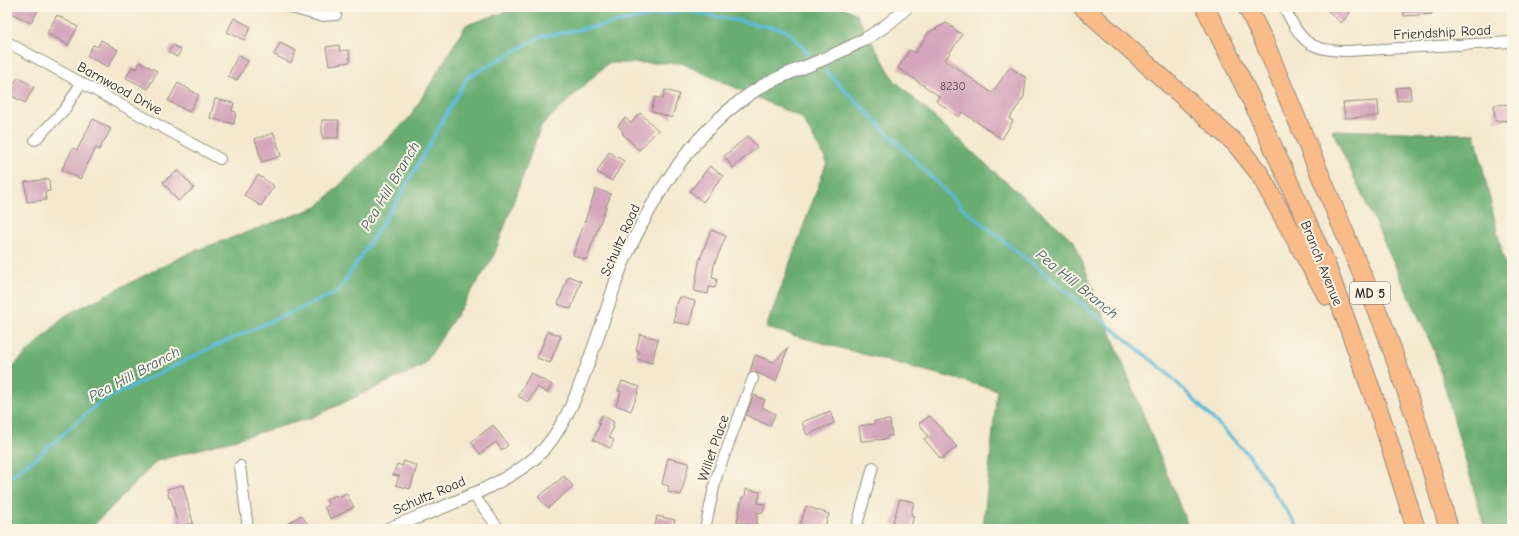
<svg xmlns="http://www.w3.org/2000/svg" width="1519" height="536" font-family="'Comic Neue',sans-serif">
  <style>
    .forest { fill: #68ac71; stroke: #4a6c4e }
    .lines { fill: none; stroke-linecap: round; stroke-linejoin: round }
    .stream { stroke: #59bad8; stroke-width: 3.5 }
    .building { fill: #d4a5bb }
    .minor-casing { stroke: #908a7d; stroke-width: 12 }
    .tertiary-casing { stroke: #908a7d; stroke-width: 14 }
    .motorway-casing { stroke: #908a7d; stroke-width: 20 }
    .minor { stroke: #fff; stroke-width: 10 }
    .tertiary { stroke: #fff; stroke-width: 12 }
    .motorway { stroke: #fabb8b; stroke-width: 18 }
    .labels { text-anchor: middle; stroke-width: 4; stroke-linejoin: round; paint-order: stroke }
    .number-label { font-size: 12px; fill: #554a4f }
    .shield { fill: #fcf5e5; stroke: #6a6863; stroke-width: 1 }
    .shield-label { font-size: 13px; font-weight: bold; fill: #2b2b2b }
    .street-label { font-size: 14px; fill: #2b2b2b; stroke: #fcf5e5 }
    .water-label { font-size: 15px; font-style: italic; fill: #3b5d68; stroke: #fcf5e5 }
  </style>
  <rect width="100%" height="100%" fill="#fcf5e5"/>
  <filter id="ink" filterUnits="userSpaceOnUse"><feTurbulence type="fractalNoise" baseFrequency=".025" numOctaves="2"/><feDisplacementMap in="SourceGraphic" scale="8" xChannelSelector="R" yChannelSelector="G"/><feConvolveMatrix kernelMatrix="1 2 1 2 8 2 1 2 1" color-interpolation-filters="sRGB"/></filter>
  <filter id="wash" filterUnits="userSpaceOnUse"><feTurbulence type="fractalNoise" baseFrequency=".012" numOctaves="4" result="noise"/><feDisplacementMap in="SourceGraphic" scale="16" xChannelSelector="R" yChannelSelector="G"/><feGaussianBlur stdDeviation="0.9" result="paint"/><feColorMatrix in="noise" values="0 0 0 0 0 0 0 0 0 0 0 0 0 0 0 0 0 1.4 0 .05"/><feComposite in="paint" operator="in"/></filter>
  <g filter="url(#wash)">
    <rect width="100%" height="100%" fill="#f4e9cf"/>
    <!-- forest -->
    <g class="forest">
      <polygon points="521,7 842,7 855,13 895,81 990,168 1074,241 1189,529 983,529 997,390 766,328 827,162 802,118 681,63 608,63 541,126 493,258 424,365 311,418 157,461 90,529 7,529 7,372 66,315 189,253 317,207 410,117 466,25"/>
      <polygon points="1332,130 1475,134 1506,269 1512,268 1512,529 1485,529 1434,350"/>
    </g>
    <g class="lines">
      <!-- stream -->
      <g class="stream">
        <polyline points="826,71 959,205 1165,371 1248,454 1299,529"/>
        <polyline points="7,479 38,456 100,402 215,346 338,292 403,191 467,78 540,37 682,10 786,30 809,54"/>
      </g>
    </g>
    <g id="blocks">
      <!-- building -->
      <g class="building">
        <polygon points="7,7 40,7 31,23 7,11"/>
        <polygon points="1324,7 1344,7 1350,13 1341,23"/>
        <polygon points="1403,7 1431,7 1432,14 1404,16"/>
        <polygon points="57,15 78,27 68,45 47,33"/>
        <polygon points="234,18 251,27 244,40 227,32"/>
        <polygon points="947,23 962,35 945,60 992,93 1010,67 1026,78 1024,97 1009,119 1013,121 1002,139 962,112 959,117 936,101 939,96 898,68 910,50 915,53 929,32"/>
        <polygon points="101,40 118,50 108,67 87,56 93,45 98,47"/>
        <polygon points="280,43 296,51 291,63 274,55"/>
        <polygon points="173,45 181,50 177,57 168,52"/>
        <polygon points="339,45 340,51 349,50 350,62 329,65 326,47"/>
        <polygon points="238,55 248,61 237,80 228,76"/>
        <polygon points="140,62 157,71 148,89 126,78 132,67 137,69"/>
        <polygon points="18,77 34,87 25,103 8,94"/>
        <polygon points="178,83 199,95 189,112 168,101"/>
        <polygon points="1407,87 1410,87 1411,99 1397,101 1396,88"/>
        <polygon points="665,90 679,94 672,118 651,111 655,97 663,99"/>
        <polygon points="215,99 234,103 232,111 236,112 234,124 210,118"/>
        <polygon points="1378,101 1379,116 1345,118 1343,103"/>
        <polygon points="1512,104 1512,120 1495,121 1494,105"/>
        <polygon points="640,113 658,130 639,150 622,133 623,131 618,126 625,118 631,123"/>
        <polygon points="93,119 111,129 99,150 96,148 80,179 62,169 73,148 77,150"/>
        <polygon points="322,120 339,120 338,138 322,138"/>
        <polygon points="274,133 281,156 262,162 255,139"/>
        <polygon points="748,136 757,147 733,168 724,156"/>
        <polygon points="609,152 624,161 612,181 597,172"/>
        <polygon points="710,166 723,176 703,202 690,191"/>
        <polygon points="178,170 194,188 178,201 163,182"/>
        <polygon points="258,175 274,186 261,206 244,195"/>
        <polygon points="49,179 50,191 45,192 46,200 27,202 25,182"/>
        <polygon points="596,189 611,194 586,260 573,255"/>
        <polygon points="711,230 726,236 714,265 712,278 717,279 715,288 709,287 708,294 694,291 699,262"/>
        <polygon points="568,276 581,281 571,309 558,304"/>
        <polygon points="680,297 695,301 690,325 674,322 676,303 677,304"/>
        <polygon points="548,331 561,336 550,363 537,358"/>
        <polygon points="640,334 658,339 652,363 637,359 639,351 636,350"/>
        <polygon points="788,347 776,381 755,372 750,372 755,355 774,362"/>
        <polygon points="531,373 552,385 547,393 537,387 528,402 518,396"/>
        <polygon points="622,381 640,387 631,411 616,405 621,392 618,391"/>
        <polygon points="754,395 765,400 762,407 775,414 770,426 746,415"/>
        <polygon points="830,411 834,423 807,435 802,422"/>
        <polygon points="602,415 614,422 612,426 614,427 609,437 614,440 610,448 593,440 600,424 598,423"/>
        <polygon points="930,416 957,447 941,459 924,439 928,436 919,423"/>
        <polygon points="890,420 892,436 887,436 888,439 861,441 859,426 874,424 874,421"/>
        <polygon points="493,425 508,445 502,450 496,442 480,454 471,442"/>
        <polygon points="668,458 689,463 681,495 668,492 669,486 662,484"/>
        <polygon points="404,461 417,466 410,489 396,485 399,476 393,475 397,464 402,466"/>
        <polygon points="564,476 573,486 548,508 538,497"/>
        <polygon points="183,485 193,523 178,527 171,498 169,498 167,489"/>
        <polygon points="746,489 760,492 758,503 765,504 763,513 758,512 756,526 737,522 742,497 745,497"/>
        <polygon points="346,493 354,507 331,519 324,507 329,505 326,500 336,495 337,498"/>
        <polygon points="900,499 914,502 911,515 914,516 910,529 892,525"/>
        <polygon points="806,506 829,514 824,529 799,529"/>
        <polygon points="301,515 311,529 280,529"/>
        <polygon points="657,516 675,520 673,529 661,529 661,527 655,526"/>
      </g>
    </g>
  </g>
  <g filter="url(#ink)">
    <use href="#blocks" fill-opacity="0" stroke="#908a7d" stroke-width="1"/>
    <g class="lines">
      <defs>
        <g id="minor">
          <polyline points="288,7 320,16 336,15"/>
          <path d="M 1284,7 C 1301,40 1307,51 1347,51 L 1512,42"/>
          <polyline points="7,42 220,159"/>
          <polyline points="35,140 65,109 81,83"/>
          <polyline points="240,466 248,529"/>
          <polyline points="472,493 499,529"/>
          <polyline points="705,529 716,478 753,378"/>
          <polyline points="856,529 873,467"/>
        </g>
        <path id="tertiary" d="M 388,529 C 432,511 513,484 544,449 C 557,435 566,417 574,400 C 587,368 598,336 609,303 C 614,288 618,272 625,258 C 657,189 696,127 762,86 C 778,77 795,71 812,64 C 846,50 881,34 907,7"/>
        <g id="motorway">
          <polyline points="1083,7 1235,143 1259,173 1327,296"/>
          <polyline points="1205,7 1252,101 1324,259 1382,420 1416,529"/>
          <polyline points="1247,7 1264,41 1385,329 1418,425 1449,529"/>
        </g>
      </defs>
      <!-- minor casing -->
      <use href="#minor" class="minor-casing"/>
      <!-- tertiary casing -->
      <use href="#tertiary" class="tertiary-casing"/>
      <!-- motorway casing -->
      <use href="#motorway" class="motorway-casing"/>
      <!-- minor -->
      <use href="#minor" class="minor"/>
      <!-- tertiary -->
      <use href="#tertiary" class="tertiary"/>
      <!-- motorway -->
      <use href="#motorway" class="motorway"/>
    </g>
  </g>
  <g class="labels">
    <!-- number labels -->
    <g class="number-label">
      <text x="953" y="90">8230</text>
    </g>
    <!-- shield labels -->
    <rect class="shield" x="1350" y="282" width="40" height="22" rx="3"/>
    <g class="shield-label">
      <text x="1370" y="298">MD 5</text>
    </g>
    <!-- street labels -->
    <g class="street-label">
      <text transform="translate(1442 32) rotate(-3)" y="5">Friendship Road</text>
      <text transform="translate(120 88) rotate(29)" y="5">Barnwood Drive</text>
      <text transform="translate(620 240) rotate(-66)" y="5">Schultz Road</text>
      <text transform="translate(1322 263) rotate(68)" y="5">Branch Avenue</text>
      <text transform="translate(713 448) rotate(-71)" y="5">Willet Place</text>
      <text transform="translate(429 495) rotate(-23)" y="5">Schultz Road</text>
    </g>
    <!-- water labels -->
    <g class="water-label">
      <text transform="translate(390 186) rotate(-59)" y="5">Pea Hill Branch</text>
      <text transform="translate(1077 284) rotate(39)" y="5">Pea Hill Branch</text>
      <text transform="translate(134 374) rotate(-28)" y="5">Pea Hill Branch</text>
    </g>
  </g>
  <!-- margin -->
  <rect width="1519" height="536" fill="none" stroke="#fcf5e5" stroke-width="24"/>
</svg>
